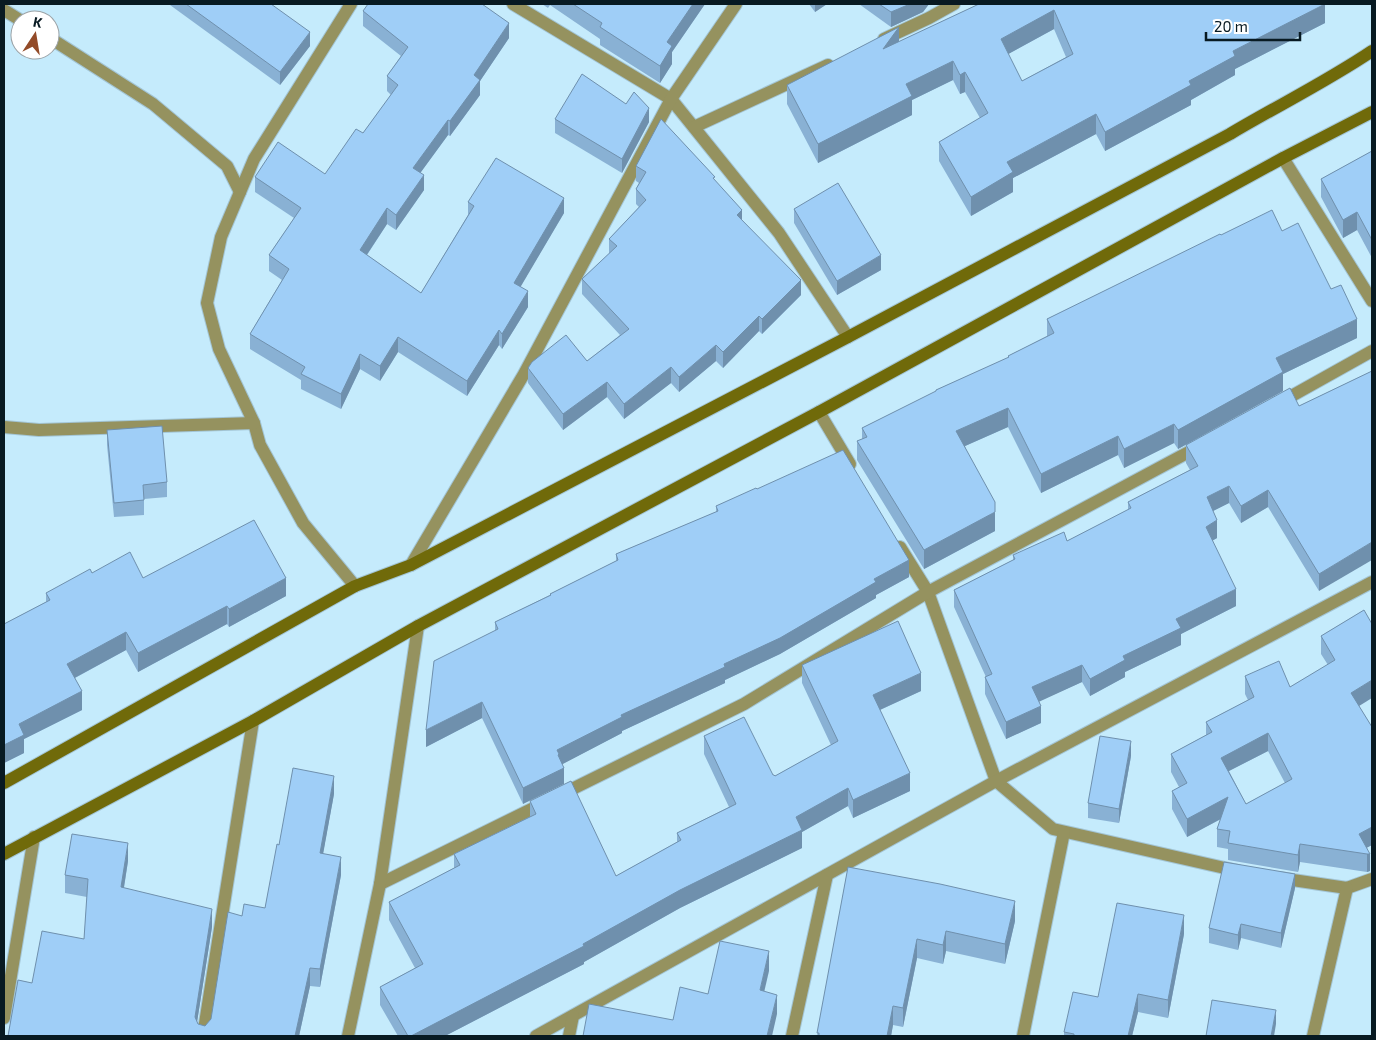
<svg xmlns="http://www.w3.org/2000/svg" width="1376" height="1040" font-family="'Exo 2',sans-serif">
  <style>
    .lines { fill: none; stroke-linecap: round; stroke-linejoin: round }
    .minor-casing { stroke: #a3c5d5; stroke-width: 14 }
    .secondary-casing { stroke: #a3c5d5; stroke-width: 14 }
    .minor { stroke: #95925f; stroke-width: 12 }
    .secondary { stroke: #706a0a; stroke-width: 12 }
    .wall { fill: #89b1d4; fill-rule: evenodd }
    .shaded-wall { fill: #6f90ad }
    .building { fill: #9fcef7; stroke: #6f90ad; fill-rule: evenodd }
  </style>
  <rect width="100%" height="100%" fill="#c5ebfc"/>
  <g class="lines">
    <defs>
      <g id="minor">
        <polyline points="351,4 254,159 221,237 207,303 219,349 254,423 260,445 303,523 355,586"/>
        <polyline points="513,4 671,99 779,233 848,337"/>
        <polyline points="4,10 20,20"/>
        <polyline points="50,38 153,104 227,166 240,192"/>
        <polyline points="884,39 929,18 954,4"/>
        <polyline points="694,127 828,65"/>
        <polyline points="1283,158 1372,301"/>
        <polyline points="1279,403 1372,351"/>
        <polyline points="819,412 850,464"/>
        <polyline points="4,427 39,430 254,423"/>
        <polyline points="900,547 928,592 996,781 1053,829 1238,871"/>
        <polyline points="411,565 524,374 671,99 736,4"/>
        <polyline points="1279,878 1347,888 1372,879"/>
        <polyline points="380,884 744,704 928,592 1200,446"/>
        <polyline points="4,1018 34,837"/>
        <polyline points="203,1036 253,721"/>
        <polyline points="348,1036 380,884 418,626"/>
        <polyline points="536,1036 996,781 1372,582"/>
        <polyline points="569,1036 573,1016"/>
        <polyline points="792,1036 827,875"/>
        <polyline points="1023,1036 1064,832"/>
        <polyline points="1313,1036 1347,888"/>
      </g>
      <g id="secondary">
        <path d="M 4,783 L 355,586 L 411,565 L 848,337 L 1230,134 C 1277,106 1326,82 1372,51"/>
        <polyline points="4,854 253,721 418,626 819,412 1283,158 1372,112"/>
      </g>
    </defs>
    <!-- minor casing -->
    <use href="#minor" class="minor-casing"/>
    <!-- secondary casing -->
    <use href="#secondary" class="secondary-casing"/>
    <!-- minor -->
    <use href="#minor" class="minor"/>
    <!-- secondary -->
    <use href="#secondary" class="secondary"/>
  </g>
  <!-- wall -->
  <g class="wall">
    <polygon points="170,4 271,4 310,46 280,85 170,5"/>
    <polygon points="542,4 705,4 672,52 672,64 660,83 600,45 600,39 550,5 548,8"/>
    <polygon points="809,4 827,4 815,12"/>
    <polygon points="859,4 929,4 923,12 891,27"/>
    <path d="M 979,4 L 1325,23 L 1235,69 L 1235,75 L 1191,100 L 1191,105 L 1105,151 L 1096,134 L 1013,178 L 1013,192 L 971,216 L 939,161 L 939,142 L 980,118 L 965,92 L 960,94 L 953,80 L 912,100 L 912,115 L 818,163 L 787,104 L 787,85 L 899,42 ZM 1054,29 L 1066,57 L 1022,81 L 1008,54 Z"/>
    <polygon points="363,11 509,38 480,81 480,95 450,136 448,135 420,173 424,190 396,230 387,224 367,255 421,293 468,215 468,202 564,213 520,287 528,307 502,349 499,345 467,396 398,352 380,381 360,369 341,409 301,389 301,380 250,349 250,334 282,280 269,271 269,255 294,218 255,192 255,177 325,174 363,133 391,95 387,91 387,76 401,56 363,26"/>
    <polygon points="555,119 649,122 622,173 555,133"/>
    <polygon points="1372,151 1372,258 1357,230 1343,238 1321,197 1321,179"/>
    <polygon points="636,166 715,181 742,220 801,295 762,334 759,331 723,368 716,361 679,392 671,383 624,419 607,397 563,430 528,383 528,368 587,361 620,335 582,294 582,279 609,254 609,239 639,207 636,204 636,189 639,183 636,181"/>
    <polygon points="794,209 881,270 837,295 794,223"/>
    <polygon points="1282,231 1331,289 1357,338 1283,374 1283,391 1178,449 1174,443 1124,468 1118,455 1041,493 1008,427 965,446 995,531 924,569 857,460 857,441 862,439 862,428 936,392 936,390 1008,358 1008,356 1047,336 1047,319 1221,235"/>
    <polygon points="1372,371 1319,591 1268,507 1241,523 1229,503 1213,511 1217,538 1212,541 1236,606 1181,634 1181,645 1125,672 1125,677 1090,696 1082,682 1039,701 1041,723 1006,739 985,694 985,677 986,677 954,607 954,590 1013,560 1013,555 1067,541 1128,510 1128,502 1190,470 1186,463 1186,445 1299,406"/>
    <polygon points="107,430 167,482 167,497 144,499 144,515 114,517 107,445"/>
    <polygon points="757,489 909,577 876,595 876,598 780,654 725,680 725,683 622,731 622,733 562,764 523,804 482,718 426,747 495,631 495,622 550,595 550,594 616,561 616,554 716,512 716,506"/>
    <polygon points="92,573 143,578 286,596 229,627 227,624 138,672 126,650 75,678 82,710 24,739 24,753 4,763 4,624 46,602 46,593"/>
    <path d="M 1364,610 L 1359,706 L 1372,727 L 1372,845 L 1367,847 L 1370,871 L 1367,872 L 1300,862 L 1298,872 L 1228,860 L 1228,849 L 1217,847 L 1217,829 L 1221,819 L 1187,837 L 1172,809 L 1172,791 L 1179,787 L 1171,772 L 1171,754 L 1206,735 L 1206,722 L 1248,700 L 1245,694 L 1245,676 L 1290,687 L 1328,665 L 1321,654 L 1321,636 ZM 1268,751 L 1285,783 L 1246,804 L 1229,771 Z"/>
    <polygon points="802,665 921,691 880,710 910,791 853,818 848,806 802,832 802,848 680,908 584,962 584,964 445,1036 398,1036 380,1005 380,987 415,968 389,920 389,902 454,868 454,854 530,817 530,801 616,876 677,842 677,833 729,807 704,754 704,736 775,776 831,745 802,683"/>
    <polygon points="1131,756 1119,823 1088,818 1088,803"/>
    <polygon points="334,794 323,853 341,875 320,987 310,986 299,1036 8,1036 18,980 32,983 84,939 87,897 65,893 65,875 128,861 124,888 212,927 197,1022 198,1024 205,1026 211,1019 242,916 265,908 279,845"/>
    <polygon points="848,867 1015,921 1005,964 946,951 943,964 917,958 903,1027 893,1025 891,1036 817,1036"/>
    <polygon points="1295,888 1281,948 1241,938 1238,950 1209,943 1209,928"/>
    <polygon points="1184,934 1168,1018 1138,1012 1132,1036 1064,1036 1064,1032 1098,997"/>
  </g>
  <!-- shaded-wall -->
  <g class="shaded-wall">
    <polygon points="693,4 705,4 672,52 672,64 660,83 660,66 667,42"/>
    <polygon points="815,4 827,4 815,12"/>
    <polygon points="910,4 929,4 923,12 891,27 891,12"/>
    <polygon points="1325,4 1325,23 1235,69 1235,75 1191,100 1191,105 1105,151 1105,132 1189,81 1233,51"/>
    <polygon points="1054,10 1054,29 1001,58 1001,39"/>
    <polygon points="509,23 509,38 480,81 480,95 450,136 450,121 474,75"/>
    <polygon points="899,27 899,47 883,49"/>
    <polygon points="310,32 310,46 280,85 280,72"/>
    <polygon points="953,61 953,80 912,100 912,115 818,163 818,144 906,84"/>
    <polygon points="965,72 965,92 960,94 960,75"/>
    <polygon points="649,108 649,122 622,173 622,159"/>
    <polygon points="1096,114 1096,134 1013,178 1013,192 971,216 971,197 1007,162"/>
    <polygon points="448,120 448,135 413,183 413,168"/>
    <polygon points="424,175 424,190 396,230 396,215"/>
    <polygon points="564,198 564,213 514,298 514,283"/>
    <polygon points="387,208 387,224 360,265 360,250"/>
    <polygon points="742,210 742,226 737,215"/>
    <polygon points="1357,212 1357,230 1343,238 1343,220"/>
    <polygon points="881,255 881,270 837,295 837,281"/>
    <polygon points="801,280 801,295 762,334 762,319"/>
    <polygon points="528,291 528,307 502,349 502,334"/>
    <polygon points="759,316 759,331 723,368 723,352"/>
    <polygon points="1357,319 1357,338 1283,374 1283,391 1178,449 1178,430 1276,358"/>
    <polygon points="499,330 499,345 467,396 467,381"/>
    <polygon points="398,337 398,352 380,381 380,366"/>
    <polygon points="716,345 716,361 679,392 679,377"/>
    <polygon points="360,354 360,369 341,409 341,394"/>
    <polygon points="671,367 671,383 624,419 624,404"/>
    <polygon points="607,382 607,397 563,430 563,414"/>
    <polygon points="1008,408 1008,427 956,450 956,431"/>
    <polygon points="1174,424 1174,443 1124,468 1124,449"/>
    <polygon points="1118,436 1118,455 1041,493 1041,474"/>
    <polygon points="1229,486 1229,503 1207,514 1207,497"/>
    <polygon points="1268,490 1268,507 1241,523 1241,506"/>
    <polygon points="995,512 995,531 924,569 924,550"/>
    <polygon points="1217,520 1217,538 1206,544 1206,527"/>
    <polygon points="1372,542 1372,560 1319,591 1319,574"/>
    <polygon points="909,560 909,577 876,595 876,598 780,654 725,680 725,683 622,731 622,733 559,766 564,768 564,784 523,804 523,788 557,750 621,715 724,664 874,579"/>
    <polygon points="286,578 286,596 229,627 229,609"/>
    <polygon points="1236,589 1236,606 1181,634 1181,645 1125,672 1125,677 1090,696 1090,679 1176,619"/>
    <polygon points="227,606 227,624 138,672 138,653"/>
    <polygon points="126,632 126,650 67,682 67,664"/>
    <polygon points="1082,665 1082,682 1032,705 1032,687"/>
    <polygon points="921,673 921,691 873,713 873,695"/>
    <polygon points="1372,680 1372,698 1351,711 1351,693"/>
    <polygon points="82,691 82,710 24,739 24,753 4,763 4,745 19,724"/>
    <polygon points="482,702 482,718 426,747 426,730"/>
    <polygon points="1041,706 1041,723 1006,739 1006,722"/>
    <polygon points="1268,733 1268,751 1221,775 1221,758"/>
    <polygon points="1131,741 1131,756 1119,823 1119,809"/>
    <polygon points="910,773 910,791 853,818 853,800"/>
    <polygon points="334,776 334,794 320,871 320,853"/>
    <polygon points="848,788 848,806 802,832 802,848 680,908 584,962 584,964 445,1036 411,1036 583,944 796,817"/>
    <polygon points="1228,797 1228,815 1187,837 1187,819"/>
    <polygon points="1372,827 1372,845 1359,852 1359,834"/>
    <polygon points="128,843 128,861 121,905 121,887"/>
    <polygon points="1300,844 1300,862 1298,872 1298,855"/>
    <polygon points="1367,854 1370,854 1370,871 1367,872"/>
    <polygon points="341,857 341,875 320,987 320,969"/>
    <polygon points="1295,874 1295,888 1281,948 1281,933"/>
    <polygon points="1015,901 1015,921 1005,964 1005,944"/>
    <polygon points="212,909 212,927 195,1035 195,1017"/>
    <polygon points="1184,915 1184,934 1168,1018 1168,1000"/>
    <polygon points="1241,924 1241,938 1238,950 1238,935"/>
    <polygon points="946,931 946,951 943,964 943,945"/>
    <polygon points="917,939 917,958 903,1027 903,1008"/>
    <polygon points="769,951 769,971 760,1010 760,990"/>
    <polygon points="310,968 310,986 299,1036 295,1036"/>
    <polygon points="1138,994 1138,1012 1132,1036 1128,1036"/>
    <polygon points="777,995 777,1014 772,1036 767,1036"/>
    <polygon points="893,1006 893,1025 891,1036 887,1036"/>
    <polygon points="1276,1010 1276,1024 1274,1036 1271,1036"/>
  </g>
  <!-- building -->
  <g class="building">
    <polygon points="186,4 271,4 310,32 280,72"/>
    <polygon points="368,4 444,4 445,5 446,4 482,4 509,23 474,75 480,80 450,121 448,120 413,168 424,175 396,215 387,208 360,250 421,293 474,206 468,202 496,158 564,198 514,283 528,291 502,334 499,330 467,381 398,337 380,366 360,354 341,394 301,374 305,367 250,334 289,269 269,255 301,208 255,177 278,142 325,174 356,129 363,133 398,85 387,76 408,47 363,11"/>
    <polygon points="573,4 693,4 667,42 672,46 660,66 600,27 602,23"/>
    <polygon points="879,4 910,4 891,12"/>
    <path d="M 979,4 L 1325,4 L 1233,51 L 1235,56 L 1189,81 L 1191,85 L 1105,132 L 1096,114 L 1007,162 L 1013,172 L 971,197 L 939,142 L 988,113 L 965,72 L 960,75 L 953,61 L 906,84 L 912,96 L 818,144 L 787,85 L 899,27 L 883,49 ZM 1054,10 L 1073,54 L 1022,81 L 1001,39 Z"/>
    <polygon points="582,74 626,104 634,92 649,108 622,159 555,119"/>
    <polygon points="661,119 715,177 713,178 742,210 737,215 801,280 762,319 759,316 723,352 716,345 679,377 671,367 624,404 607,382 563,414 528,368 532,362 566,335 587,361 629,329 582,279 617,246 609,239 646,200 636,189 646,172 636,166"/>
    <polygon points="1372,151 1372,240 1357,212 1343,220 1321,179"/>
    <polygon points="838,183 881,255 837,281 794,209"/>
    <polygon points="1272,210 1282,231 1298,223 1331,289 1341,285 1357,319 1276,358 1283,372 1178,430 1174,424 1124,449 1118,436 1041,474 1008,408 956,431 995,502 995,512 924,550 857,441 867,437 862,428 936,391 936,390 1009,357 1008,356 1054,333 1047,319 1220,234 1221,235"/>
    <polygon points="1372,371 1372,542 1319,574 1268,490 1241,506 1229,486 1207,497 1217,520 1206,527 1236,589 1176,619 1181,628 1123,656 1125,660 1090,679 1082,665 1032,687 1041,706 1006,722 985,677 992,674 954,590 1015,559 1013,555 1064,532 1067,541 1131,508 1128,502 1198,466 1186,445 1290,388 1299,406"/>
    <polygon points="162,426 167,482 143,485 144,500 114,503 107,430"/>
    <polygon points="843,450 909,560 874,579 876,582 780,638 724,664 725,667 621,715 622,717 557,750 559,754 558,755 564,768 523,788 482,702 426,730 434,661 498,629 495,622 551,595 550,594 618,560 616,554 718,511 716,506 756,488 757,489"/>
    <polygon points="254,520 286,578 229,609 227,606 138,653 126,632 67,664 82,691 19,724 24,735 4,745 4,624 50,600 46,593 90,569 92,573 130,552 143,578"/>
    <path d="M 1364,610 L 1372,624 L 1372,680 L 1351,693 L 1372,727 L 1372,827 L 1359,834 L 1370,854 L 1367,854 L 1300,844 L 1298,855 L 1228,843 L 1230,831 L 1217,829 L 1228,797 L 1187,819 L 1172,791 L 1187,783 L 1171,754 L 1212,732 L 1206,722 L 1254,697 L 1245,676 L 1279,661 L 1290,687 L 1335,660 L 1321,636 ZM 1268,733 L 1292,779 L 1246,804 L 1221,758 Z"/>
    <polygon points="898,621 921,673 873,695 910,773 853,800 848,788 796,817 802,830 680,890 583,944 584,946 411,1036 408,1036 380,987 423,964 389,902 460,865 454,854 536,814 530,801 571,781 616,876 681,840 677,833 736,804 704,736 744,717 773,775 774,775 775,776 838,741 802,665"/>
    <polygon points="1100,736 1131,741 1119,809 1088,803"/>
    <polygon points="293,768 334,776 320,853 341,857 320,969 310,968 295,1036 8,1036 18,980 32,983 42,931 84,939 88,879 65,875 72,834 128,843 121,887 212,909 195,1017 198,1024 205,1026 211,1019 228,912 242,916 244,904 265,908 277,844 279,845"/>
    <polygon points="1224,862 1295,874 1281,933 1241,924 1238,935 1209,928"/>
    <polygon points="848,867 940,884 1015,901 1005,944 946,931 943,945 917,939 903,1008 893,1006 887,1036 819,1036 819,1033 817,1033"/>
    <polygon points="1117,903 1184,915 1168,1000 1138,994 1128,1036 1074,1036 1074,1034 1064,1032 1073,992 1098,997"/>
    <polygon points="720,941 769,951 760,990 777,995 767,1036 583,1036 589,1004 673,1020 680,987 708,994"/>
    <polygon points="1212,1000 1276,1010 1271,1036 1206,1036"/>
  </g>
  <!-- border -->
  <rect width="1376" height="1040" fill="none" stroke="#081a22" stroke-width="10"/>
  <!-- north arrow -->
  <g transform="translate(35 35) rotate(12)"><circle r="24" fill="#ffffff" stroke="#9ca3a7"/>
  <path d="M0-4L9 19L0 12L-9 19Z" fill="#934b28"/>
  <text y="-8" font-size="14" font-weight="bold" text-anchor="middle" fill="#081a22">K</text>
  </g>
  <!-- scale -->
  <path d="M1206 32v8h94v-8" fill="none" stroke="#081a22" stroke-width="2.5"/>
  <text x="1214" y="32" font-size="15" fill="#081a22" stroke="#ffffff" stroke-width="4" paint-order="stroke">20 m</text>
</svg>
